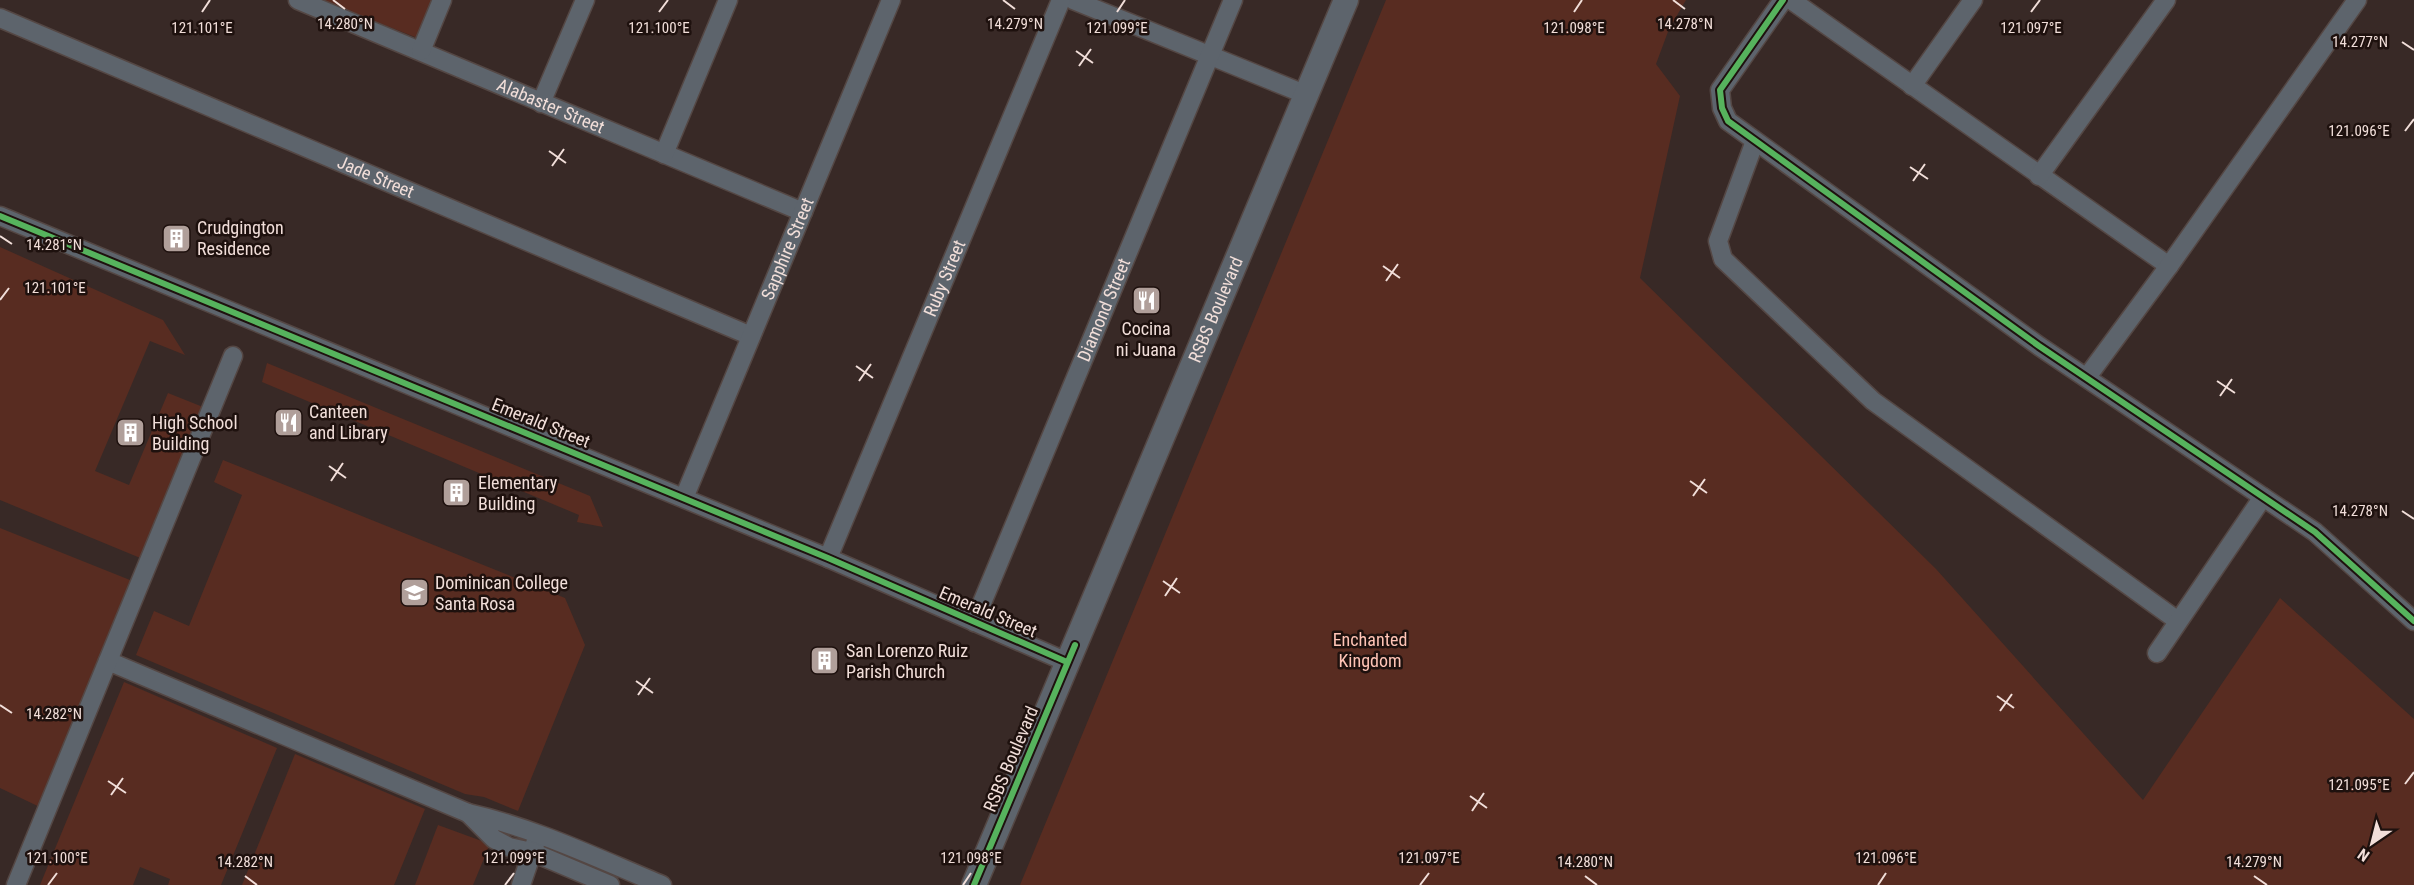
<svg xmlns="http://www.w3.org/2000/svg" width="2414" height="885" font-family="'Roboto Condensed',sans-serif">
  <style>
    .green { fill: #582c21 }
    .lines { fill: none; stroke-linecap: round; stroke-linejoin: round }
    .minor-casing { stroke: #544744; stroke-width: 21 }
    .tertiary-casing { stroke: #544744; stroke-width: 27 }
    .minor { stroke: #5d646c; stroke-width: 18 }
    .tertiary { stroke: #5d646c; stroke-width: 24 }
    .cycleway-casing { stroke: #1e110e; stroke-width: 10 }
    .cycleway { stroke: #56b35d; stroke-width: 6 }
    .ticks { fill: none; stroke: #f1ded9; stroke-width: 2 }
    .labels { text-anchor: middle; stroke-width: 5; stroke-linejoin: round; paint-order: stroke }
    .street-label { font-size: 18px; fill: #f1ded9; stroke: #1e110e }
    .poi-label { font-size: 18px; fill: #f1ded9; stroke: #1e110e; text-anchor: start }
    .park-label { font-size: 18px; fill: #ffc4b6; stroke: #1e110e }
    .ticks-label { font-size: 15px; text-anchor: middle; fill: #f1ded9; stroke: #1e110e; stroke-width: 5; stroke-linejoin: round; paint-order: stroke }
  </style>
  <rect width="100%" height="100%" fill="#382926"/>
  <!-- green -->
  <g class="green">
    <polygon points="320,0 437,0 420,39"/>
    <polygon points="1386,0 1686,0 1669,29 1656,64 1680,96 1640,278 1936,569 2143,800 2280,598 2414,719 2414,885 1020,885"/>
    <polygon points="0,247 163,320 185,355 150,341 95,471 129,485 168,393 213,411 150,562 0,500"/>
    <polygon points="267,363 590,496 603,527 577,522 579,515 262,382"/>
    <polygon points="223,460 565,598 585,645 518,811 484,797 465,794 136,655 154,611 189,626 242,495 214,482"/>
    <polygon points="0,528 140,584 46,810 0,788"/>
    <polygon points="124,682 277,748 221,885 168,885 170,879 140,867 133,885 40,885"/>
    <polygon points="295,754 425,809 394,885 242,885"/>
    <polygon points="438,825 490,844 473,885 415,885"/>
  </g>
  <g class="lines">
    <defs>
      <g id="minor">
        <path id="s1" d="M 298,0 L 803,212"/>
        <polyline points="1073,0 1307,95"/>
        <polyline points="1783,0 1720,90 1722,108 1728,121 2039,346 2315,532 2414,621"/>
        <polyline points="1791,0 2169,266"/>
        <path id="s2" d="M 0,18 L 751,336"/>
        <polyline points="421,51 442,0"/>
        <polyline points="1912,86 1973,0"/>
        <polyline points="541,103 585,0"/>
        <polyline points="1755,141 1718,241 1723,259 1873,401 2178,621"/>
        <polyline points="664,154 728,0"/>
        <polyline points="2039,176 2166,0"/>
        <polyline points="0,216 828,558 1067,662"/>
        <polyline points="2087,377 2169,266 2357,0"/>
        <path id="s3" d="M 684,498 L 891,0"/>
        <path id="s4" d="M 828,558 L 1061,0"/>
        <path id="s5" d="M 974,622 L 1233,0"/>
        <polyline points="2157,653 2263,497"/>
        <polyline points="108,661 468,813"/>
        <polyline points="16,885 233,356"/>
        <polyline points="521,885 536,841"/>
        <path d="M 610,885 L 532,852 L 509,847 L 494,839 L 468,813 C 535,828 599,859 662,885"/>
      </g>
      <g id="tertiary">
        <path id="s6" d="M 974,885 L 1346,0"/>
      </g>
    </defs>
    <!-- minor casing -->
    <use href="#minor" class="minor-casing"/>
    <!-- tertiary casing -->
    <use href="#tertiary" class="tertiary-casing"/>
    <!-- minor -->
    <use href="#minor" class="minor"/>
    <!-- tertiary -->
    <use href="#tertiary" class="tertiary"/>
    <defs>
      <g id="cycleway">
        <polyline points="1783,0 1720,90 1722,108 1728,121 2039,346 2315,532 2414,621"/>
        <polyline points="0,216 828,558 1067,662"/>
        <polyline points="974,885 1075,645"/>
      </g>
    </defs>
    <!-- cycleway casing -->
    <use href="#cycleway" class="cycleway-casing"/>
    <!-- cycleway -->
    <use href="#cycleway" class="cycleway"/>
  </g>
  <!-- ticks -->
  <path class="ticks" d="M 333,0 L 345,9M 1003,0 L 1015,9M 1673,0 L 1685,9M 202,12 L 210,0M 659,12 L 668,0M 1117,12 L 1125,0M 1574,12 L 1582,0M 2031,12 L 2040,0M 2402,42 L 2414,50M 1076,51 L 1093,63M 1079,66 L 1091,49M 2405,131 L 2414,119M 549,151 L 566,163M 552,166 L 564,149M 1910,167 L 1928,179M 1913,181 L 1925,164M 0,236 L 12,244M 1383,266 L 1400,278M 1386,281 L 1398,264M 0,300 L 9,288M 856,366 L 873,378M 859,381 L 871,364M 2217,381 L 2235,393M 2220,396 L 2232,379M 329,466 L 346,478M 331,481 L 343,463M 1690,481 L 1707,493M 1693,496 L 1705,479M 2402,511 L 2414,519M 1163,581 L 1180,593M 1165,596 L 1177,578M 636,681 L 653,693M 638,695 L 650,678M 1997,696 L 2014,708M 0,705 L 12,713M 2000,711 L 2012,694M 108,781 L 126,793M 2405,784 L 2414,772M 111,795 L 123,778M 1470,796 L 1487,808M 1472,811 L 1484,793M 245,876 L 257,885M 1585,876 L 1597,885M 2254,876 L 2267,885M 48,885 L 57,873M 505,885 L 514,873M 963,885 L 971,873M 1420,885 L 1429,873M 1878,885 L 1886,873"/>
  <!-- icons -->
  <defs>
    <symbol id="building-square" viewBox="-11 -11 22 22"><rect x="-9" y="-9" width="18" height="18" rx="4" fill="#b09f9a" stroke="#1e110e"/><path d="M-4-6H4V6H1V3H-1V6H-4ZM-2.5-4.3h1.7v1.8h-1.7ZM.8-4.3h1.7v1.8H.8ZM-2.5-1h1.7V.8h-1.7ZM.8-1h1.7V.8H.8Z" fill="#fff"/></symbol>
    <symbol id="restaurant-square" viewBox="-11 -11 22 22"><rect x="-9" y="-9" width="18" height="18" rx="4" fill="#b09f9a" stroke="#1e110e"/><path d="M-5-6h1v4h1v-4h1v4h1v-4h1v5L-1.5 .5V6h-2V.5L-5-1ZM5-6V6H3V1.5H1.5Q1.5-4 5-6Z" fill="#fff"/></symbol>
    <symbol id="university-square" viewBox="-11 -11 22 22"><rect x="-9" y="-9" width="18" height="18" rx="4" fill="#b09f9a" stroke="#1e110e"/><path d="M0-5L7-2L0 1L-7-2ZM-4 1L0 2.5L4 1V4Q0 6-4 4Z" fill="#fff"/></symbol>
  </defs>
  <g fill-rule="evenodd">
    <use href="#building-square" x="160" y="222" width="33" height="33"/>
    <use href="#restaurant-square" x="1130" y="284" width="33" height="33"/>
    <use href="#restaurant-square" x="272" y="406" width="33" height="33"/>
    <use href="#building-square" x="114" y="416" width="33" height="33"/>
    <use href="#building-square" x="440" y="476" width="33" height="33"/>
    <use href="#university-square" x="398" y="576" width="33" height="33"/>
    <use href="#building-square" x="808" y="644" width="33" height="33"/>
  </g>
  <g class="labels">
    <!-- street labels -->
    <g class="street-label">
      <text dy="6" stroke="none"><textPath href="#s1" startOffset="274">Alabaster Street</textPath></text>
      <text dy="6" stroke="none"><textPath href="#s2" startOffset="408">Jade Street</textPath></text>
      <text dy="6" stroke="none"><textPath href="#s3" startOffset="270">Sapphire Street</textPath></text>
      <text dy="6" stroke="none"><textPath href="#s4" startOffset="303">Ruby Street</textPath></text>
      <text dy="6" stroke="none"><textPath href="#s6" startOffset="624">RSBS Boulevard</textPath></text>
      <text dy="6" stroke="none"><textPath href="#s5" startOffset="338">Diamond Street</textPath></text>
      <text transform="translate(541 423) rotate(22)" y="6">Emerald Street</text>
      <text transform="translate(988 612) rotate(23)" y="6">Emerald Street</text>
      <text transform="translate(1011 759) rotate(-67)" y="6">RSBS Boulevard</text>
    </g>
    <!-- poi labels -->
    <g class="poi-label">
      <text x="197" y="234">Crudgington<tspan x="197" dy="21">Residence</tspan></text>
      <text x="1146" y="335" text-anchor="middle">Cocina<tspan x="1146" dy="21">ni Juana</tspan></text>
      <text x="309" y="418">Canteen<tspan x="309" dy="21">and Library</tspan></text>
      <text x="152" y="429">High School<tspan x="152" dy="21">Building</tspan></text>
      <text x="478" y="489">Elementary<tspan x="478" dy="21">Building</tspan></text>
      <text x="435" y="589">Dominican College<tspan x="435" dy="21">Santa Rosa</tspan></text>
      <text x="846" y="657">San Lorenzo Ruiz<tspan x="846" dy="21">Parish Church</tspan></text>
    </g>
    <!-- park labels -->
    <g class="park-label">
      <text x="1370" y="646">Enchanted<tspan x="1370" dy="21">Kingdom</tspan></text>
    </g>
  </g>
  <g class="ticks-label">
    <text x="345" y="29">14.280°N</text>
    <text x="1685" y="29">14.278°N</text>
    <text x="1015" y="29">14.279°N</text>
    <text x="202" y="33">121.101°E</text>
    <text x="659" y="33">121.100°E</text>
    <text x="1117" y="33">121.099°E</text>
    <text x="1574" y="33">121.098°E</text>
    <text x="2031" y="33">121.097°E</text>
    <text x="2360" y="47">14.277°N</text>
    <text x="2359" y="136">121.096°E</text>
    <text x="54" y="250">14.281°N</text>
    <text x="55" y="293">121.101°E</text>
    <text x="2360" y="516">14.278°N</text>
    <text x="54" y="719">14.282°N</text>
    <text x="2359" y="790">121.095°E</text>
    <text x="57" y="863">121.100°E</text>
    <text x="514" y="863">121.099°E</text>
    <text x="971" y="863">121.098°E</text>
    <text x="1429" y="863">121.097°E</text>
    <text x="1886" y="863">121.096°E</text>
    <text x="245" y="867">14.282°N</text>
    <text x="1585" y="867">14.280°N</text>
    <text x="2254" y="867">14.279°N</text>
  </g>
  <!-- north arrow -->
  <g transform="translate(2372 843) rotate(215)" stroke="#1e110e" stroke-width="4.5" paint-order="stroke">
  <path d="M0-4.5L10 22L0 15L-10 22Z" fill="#f1ded9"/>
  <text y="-9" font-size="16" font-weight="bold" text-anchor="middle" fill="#f1ded9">N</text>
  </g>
</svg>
